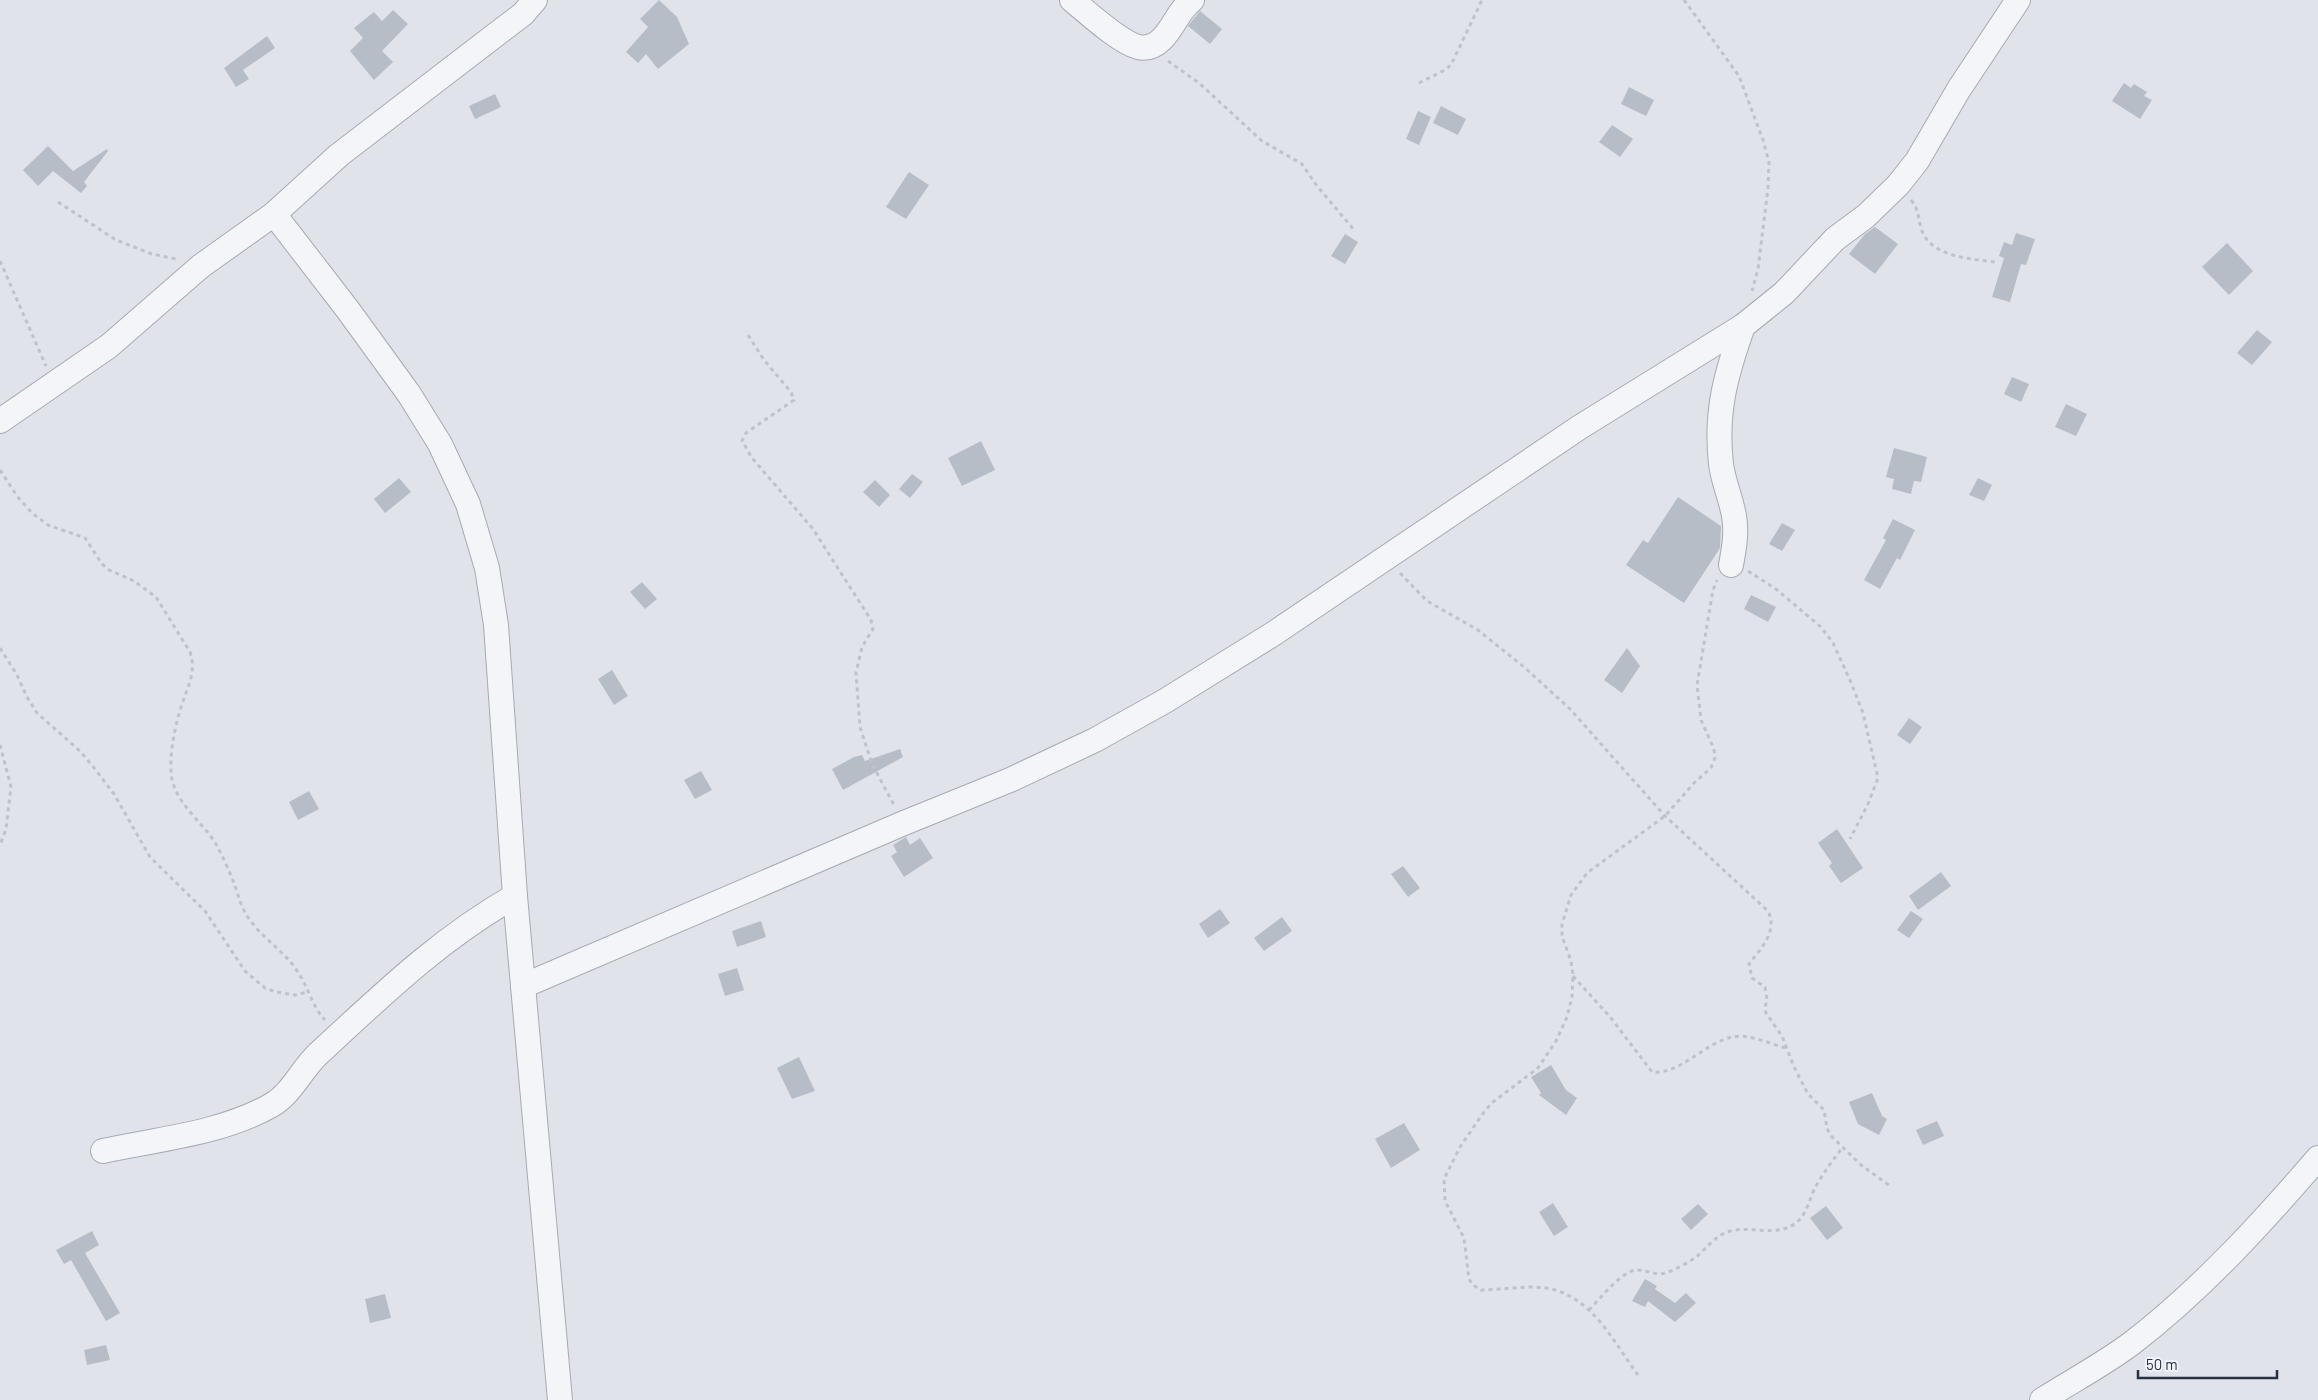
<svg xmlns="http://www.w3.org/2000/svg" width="2318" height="1400" font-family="Barlow,sans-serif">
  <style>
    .building { fill: #b7bdc7 }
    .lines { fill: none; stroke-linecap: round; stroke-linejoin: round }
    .minor-casing { stroke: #a5abb4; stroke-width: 26 }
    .path { stroke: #bec2c9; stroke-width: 3; stroke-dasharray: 4 4; stroke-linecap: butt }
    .minor { stroke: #f3f5f8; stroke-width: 24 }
  </style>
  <rect width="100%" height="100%" fill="#e0e4ea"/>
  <!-- building -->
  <g class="building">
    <polygon points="659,0 677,17 689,44 658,69 646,54 638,63 626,52 648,27 640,19"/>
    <polygon points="393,10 408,24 382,51 393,62 374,80 350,51 363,38 354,28 374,12 382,21"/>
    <polygon points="1200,11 1222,29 1210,44 1188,26"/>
    <polygon points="267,36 275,48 243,70 249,79 236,87 224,68"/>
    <polygon points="2124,83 2131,88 2134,84 2147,92 2144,96 2152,100 2140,119 2112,101"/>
    <polygon points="1629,87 1654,100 1646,116 1621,104"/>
    <polygon points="495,94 501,107 475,119 469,106"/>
    <polygon points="1441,106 1466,119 1458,135 1433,123"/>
    <polygon points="1418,111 1431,117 1419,145 1406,139"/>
    <polygon points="1612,125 1633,139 1620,157 1599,142"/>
    <polygon points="48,146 73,171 107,149 108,151 84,182 87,186 81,193 53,171 38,186 23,170"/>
    <polygon points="909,172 929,185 906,219 886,207"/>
    <polygon points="1875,227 1898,244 1875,274 1849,254 1865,234"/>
    <polygon points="2016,233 2035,239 2026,265 2021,264 2010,302 1992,297 2004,258 1999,256 2004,242 2012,245"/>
    <polygon points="1345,234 1358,242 1345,264 1331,256"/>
    <polygon points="2227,243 2253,271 2229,295 2202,267"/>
    <polygon points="2257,330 2272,342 2252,365 2237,353"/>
    <polygon points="2012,377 2029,384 2021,402 2004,394"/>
    <polygon points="2066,404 2087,414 2076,436 2055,427"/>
    <polygon points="981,441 995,470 962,486 948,458"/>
    <polygon points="1894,448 1927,457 1921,482 1914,481 1911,494 1892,489 1894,479 1886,477"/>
    <polygon points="912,474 923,482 910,498 899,489"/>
    <polygon points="399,478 411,492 385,513 374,499"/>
    <polygon points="1978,478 1992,485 1984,501 1969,495"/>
    <polygon points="875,480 890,495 879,507 863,492"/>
    <polygon points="1678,497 1721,526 1721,528 1720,548 1684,603 1626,565 1643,540 1648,543"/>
    <polygon points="1893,519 1915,530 1900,560 1897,558 1880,589 1864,580 1886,540 1883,538"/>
    <polygon points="1782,523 1795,530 1782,551 1769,544"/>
    <polygon points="642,582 657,599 645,609 630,592"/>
    <polygon points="1751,595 1776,607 1768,622 1744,609"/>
    <polygon points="1627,648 1640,666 1622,693 1604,680"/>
    <polygon points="612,670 628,696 614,705 598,679"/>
    <polygon points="1909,718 1922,727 1910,744 1897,735"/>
    <polygon points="900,749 903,757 843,790 832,769 854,757 862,755 865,761"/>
    <polygon points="701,771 712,790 695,799 684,780"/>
    <polygon points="309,791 319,809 298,820 289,802"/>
    <polygon points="1837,829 1863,868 1841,883 1829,866 1832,863 1818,843"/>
    <polygon points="906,837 910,845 920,838 933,858 904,877 891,856 897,852 893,845"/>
    <polygon points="1403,866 1420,888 1408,897 1391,874"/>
    <polygon points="1941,872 1951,886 1918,910 1909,896"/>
    <polygon points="1220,909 1230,923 1208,938 1199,924"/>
    <polygon points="1911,911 1923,919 1909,938 1897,930"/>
    <polygon points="1282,917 1292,931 1264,951 1254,938"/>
    <polygon points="761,921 766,937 737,947 732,931"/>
    <polygon points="737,968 744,990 725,996 718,974"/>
    <polygon points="799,1057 815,1091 792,1099 777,1068"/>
    <polygon points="1551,1065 1566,1090 1577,1098 1566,1115 1539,1095 1541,1093 1531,1077"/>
    <polygon points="1872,1093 1882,1116 1887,1119 1879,1135 1858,1124 1849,1102"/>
    <polygon points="1937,1121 1944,1136 1923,1145 1916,1130"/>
    <polygon points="1404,1123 1420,1150 1391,1168 1375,1139"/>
    <polygon points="1553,1203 1568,1227 1554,1236 1539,1212"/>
    <polygon points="1698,1204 1708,1214 1691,1230 1681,1219"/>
    <polygon points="1826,1206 1843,1228 1827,1240 1810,1218"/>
    <polygon points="92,1231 99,1245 85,1253 120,1313 106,1321 71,1260 64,1264 56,1250"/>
    <polygon points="1645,1279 1657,1286 1655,1289 1675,1303 1686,1293 1696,1303 1675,1322 1648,1301 1645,1307 1632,1301"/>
    <polygon points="385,1294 391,1318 370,1323 365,1299"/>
    <polygon points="106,1345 110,1360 87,1365 84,1350"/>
  </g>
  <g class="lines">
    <defs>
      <g id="minor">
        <path d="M 1072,0 C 1087,12 1119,42 1138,47 C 1147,49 1155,46 1162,39 C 1174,27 1178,11 1192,0"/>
        <polyline points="274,214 348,310 409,394 440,444 468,504 487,568 496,625 515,896 560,1400"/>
        <polyline points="0,421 109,346 201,266 274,214 339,155 498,33 523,14 535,0"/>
        <path d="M 1731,565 C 1734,549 1737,532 1734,516 C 1731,498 1723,481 1721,464 C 1715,412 1726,374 1743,326"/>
        <polyline points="523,986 904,823 1010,780 1095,740 1165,701 1273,634 1580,427 1743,326 1784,293 1835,239 1866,216 1898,185 1917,161 1959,89 2018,0"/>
        <path d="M 103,1151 C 158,1139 219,1134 270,1106 C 291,1095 301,1070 318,1054 C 381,996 439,939 515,896"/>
        <path d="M 2042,1400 C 2072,1381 2104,1364 2132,1343 C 2201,1290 2262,1223 2318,1158"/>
      </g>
    </defs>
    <!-- minor casing -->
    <use href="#minor" class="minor-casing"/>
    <!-- path -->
    <g class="path">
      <polyline points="1684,0 1739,76 1763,140 1769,162 1768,188 1758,269 1752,291"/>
      <polyline points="1168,61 1199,83 1262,141 1302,164 1317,186 1355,231"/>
      <polyline points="1419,83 1445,70 1451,65 1482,0"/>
      <path d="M 1911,200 C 1919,210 1918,217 1921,228 C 1929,257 1971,259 1995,262"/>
      <polyline points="58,202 116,240 152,254 176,259"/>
      <polyline points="0,261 46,366"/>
      <polyline points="748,335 764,360 791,392 794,400 746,433 742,441 752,458 813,529 871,620 873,629 862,647 856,673 860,727 872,764 894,805"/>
      <path d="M 0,470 L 17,496 L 32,513 L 48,525 L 85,538 L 102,564 L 109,570 L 134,581 L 156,597 L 190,652 C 197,672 187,688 181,707 C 175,728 170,749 171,771 C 172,801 201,820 216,844 C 223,857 230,872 235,886 C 239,898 242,910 250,920 C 264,940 287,953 299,974 C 309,989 312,1006 325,1020"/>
      <polyline points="1748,571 1776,589 1821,627 1833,643 1850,680 1863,713 1878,778 1868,804 1850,839"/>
      <path d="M 1400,573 L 1427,601 L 1478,630 L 1524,667 L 1570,709 L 1665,816 L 1768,911 C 1778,932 1761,948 1749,964 L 1752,978 L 1765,987 L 1767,999 L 1765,1008 L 1766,1013 L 1782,1036 L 1794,1067 L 1808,1094 L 1824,1110 L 1827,1128 L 1830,1135 L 1861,1165 L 1890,1186"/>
      <polyline points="0,648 17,675 27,697 37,713 80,751 95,769 114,794 150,857 205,911 245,971 265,988 276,992 295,995 307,992"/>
      <polyline points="0,745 11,787 6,829 0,845"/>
      <path d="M 1573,976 L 1611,1018 L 1652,1072 C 1680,1075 1704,1043 1732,1037 C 1748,1033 1770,1044 1786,1048"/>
      <path d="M 1589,1310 C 1600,1299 1623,1269 1638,1270 C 1649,1270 1657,1277 1668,1272 C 1677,1269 1687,1263 1695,1258 C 1706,1249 1714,1237 1727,1232 C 1750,1224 1777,1239 1797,1222 C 1807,1214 1810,1197 1816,1186 C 1824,1172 1833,1160 1842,1148"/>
      <path d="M 1638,1375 C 1614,1343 1592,1295 1546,1288 C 1526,1285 1502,1290 1481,1290 L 1473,1285 L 1469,1279 L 1464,1238 L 1445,1201 L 1444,1179 L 1460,1147 L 1484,1112 L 1493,1102 L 1538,1068 L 1556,1041 L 1567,1017 L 1572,997 L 1573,975 L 1571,961 L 1562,936 L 1562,924 L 1571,895 L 1587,873 L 1665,816 L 1694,783 L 1711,768 L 1715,758 L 1714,749 L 1701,720 L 1697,685 L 1713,590 L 1717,580"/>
    </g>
    <!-- minor -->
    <use href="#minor" class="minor"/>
  </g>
  <!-- scale -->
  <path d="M2138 1370v8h139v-8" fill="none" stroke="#283242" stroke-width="2.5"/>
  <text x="2146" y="1370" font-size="15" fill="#283242" stroke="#f0f3f7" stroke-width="4" paint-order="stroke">50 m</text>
</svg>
